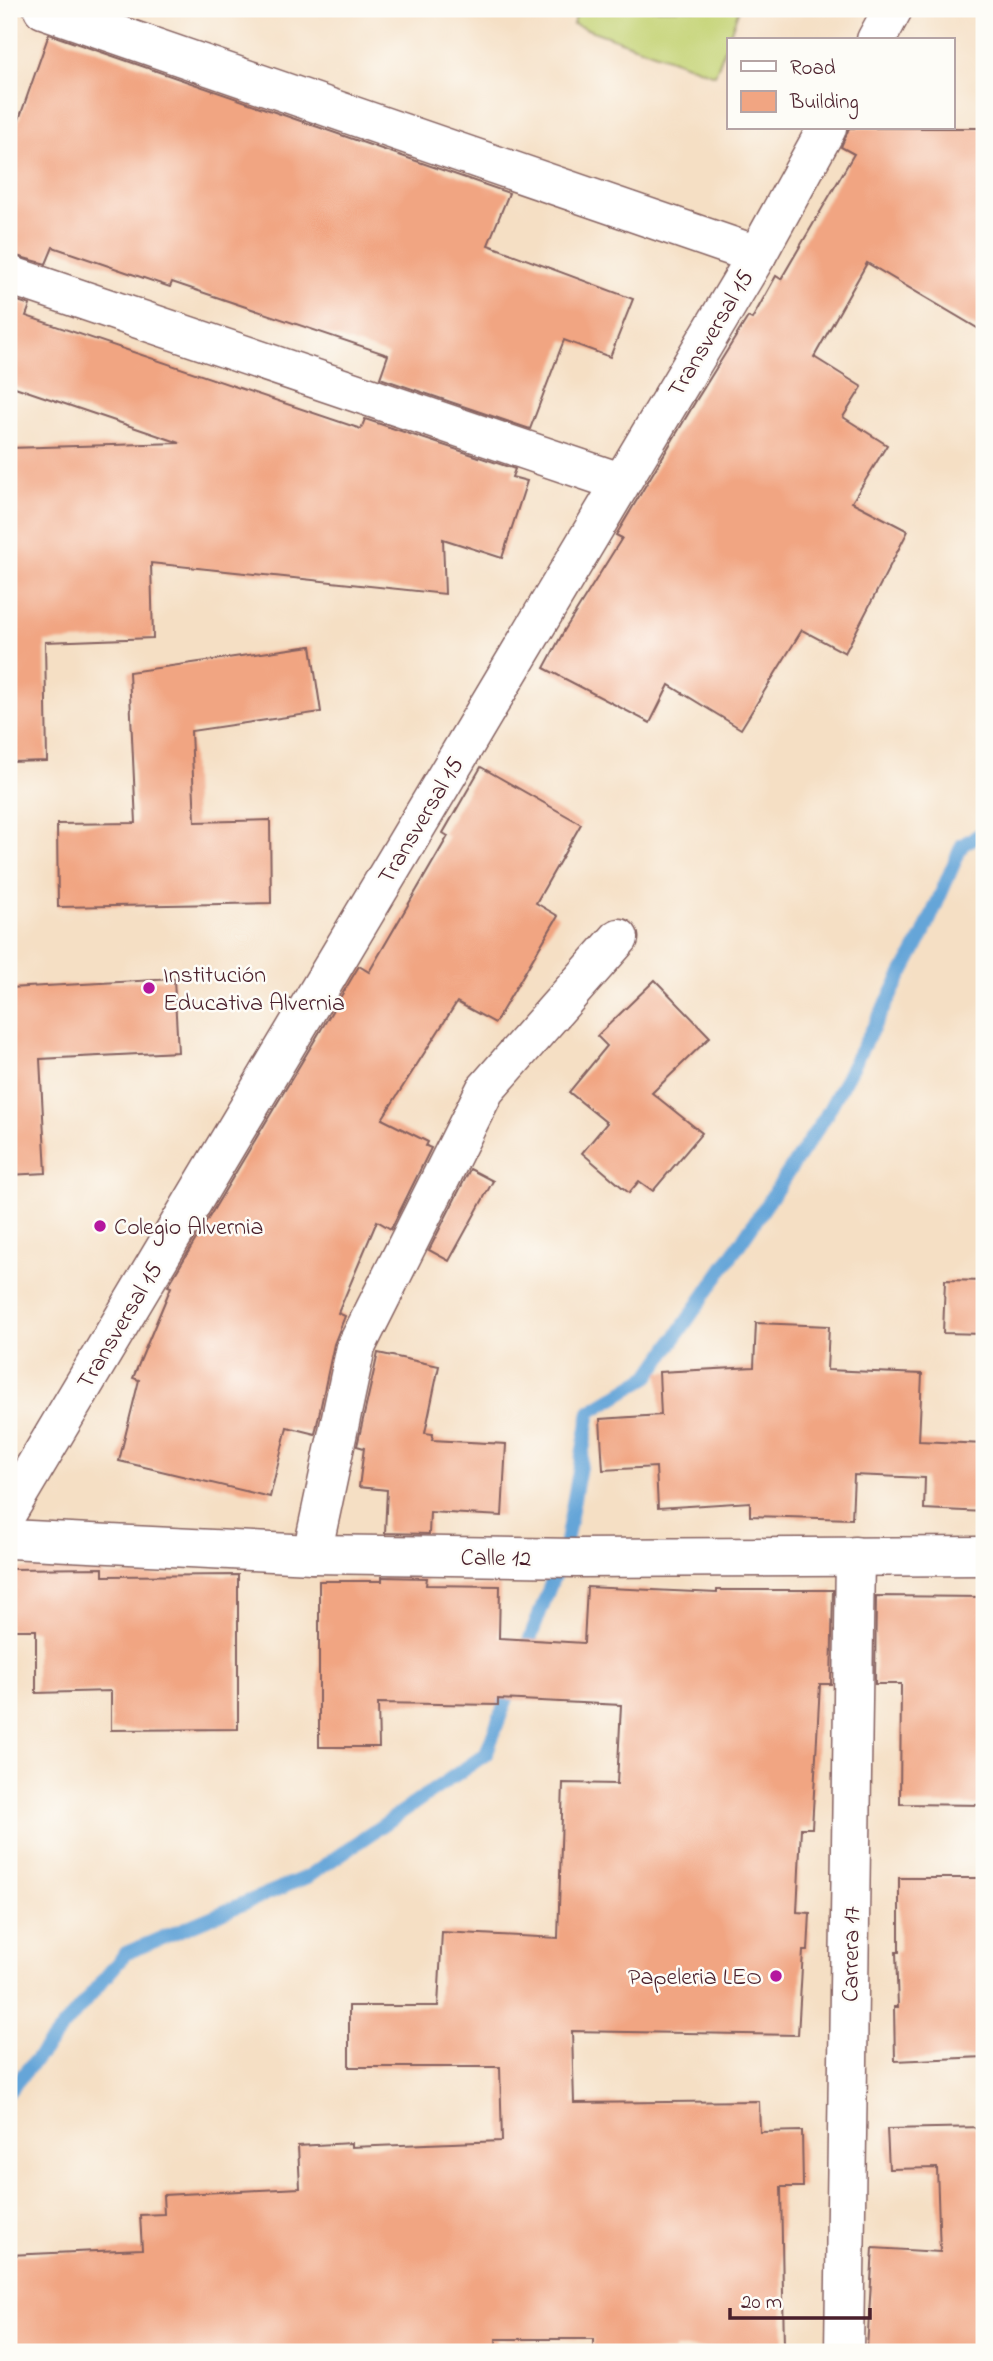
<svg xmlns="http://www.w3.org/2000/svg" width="993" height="2361" font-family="'Indie Flower',sans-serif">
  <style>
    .pitch { fill: #c4d375; stroke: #877950; stroke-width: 2 }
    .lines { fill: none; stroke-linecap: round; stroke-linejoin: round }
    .stream { stroke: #65a5d8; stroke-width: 14 }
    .building { fill: #f1a582 }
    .street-casing { stroke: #866261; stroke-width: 41 }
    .street { stroke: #fff; stroke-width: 38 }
    .poi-dot { fill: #b5179e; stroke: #fdfcf7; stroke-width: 2.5 }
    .labels { text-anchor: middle; stroke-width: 5; stroke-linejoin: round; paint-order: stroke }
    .street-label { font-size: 24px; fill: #4a1f2b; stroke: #fdfcf7 }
    .poi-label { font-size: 24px; fill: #4a1f2b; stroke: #fdfcf7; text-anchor: start }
  </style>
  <rect width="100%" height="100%" fill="#fdfcf7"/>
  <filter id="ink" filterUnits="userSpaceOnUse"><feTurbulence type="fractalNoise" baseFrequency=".0143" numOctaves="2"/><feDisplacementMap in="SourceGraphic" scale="14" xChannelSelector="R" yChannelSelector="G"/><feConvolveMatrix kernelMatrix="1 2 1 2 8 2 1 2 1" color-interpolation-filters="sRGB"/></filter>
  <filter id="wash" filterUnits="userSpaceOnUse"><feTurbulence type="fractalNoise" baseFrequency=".00686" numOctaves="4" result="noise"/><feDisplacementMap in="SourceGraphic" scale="28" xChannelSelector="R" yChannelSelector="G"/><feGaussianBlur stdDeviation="1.57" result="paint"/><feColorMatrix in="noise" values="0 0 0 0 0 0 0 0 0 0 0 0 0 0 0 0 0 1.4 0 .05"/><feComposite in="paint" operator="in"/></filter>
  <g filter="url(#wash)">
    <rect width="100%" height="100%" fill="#f5dfc4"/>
    <!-- pitch -->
    <polygon class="pitch" points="579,9 739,9 715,75 573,24"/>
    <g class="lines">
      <!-- stream -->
      <g class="stream">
        <polyline points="523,1657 565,1547 590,1412 649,1376 752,1226 824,1119 923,935 962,845 984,832"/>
        <polyline points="9,2091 126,1953 309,1876 486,1754 513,1682"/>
      </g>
    </g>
    <g id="blocks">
      <!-- building -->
      <g class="building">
        <polygon points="49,34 509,193 488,245 633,299 610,357 564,340 530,429 380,378 388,355 172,282 170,287 53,247 46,264 9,254 9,148"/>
        <polygon points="849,128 984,128 984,332 867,263 814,357 862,387 843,417 887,445 852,502 908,531 845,653 802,630 741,729 669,685 650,723 544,668 564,631 622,538 616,535 622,525 697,399 748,317 752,319 776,276 781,279 854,154 841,147"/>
        <polygon points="9,298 30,305 26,316 361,429 365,419 515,469 512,477 527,481 502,558 443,539 445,594 151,563 153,638 45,642 47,761 9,762 9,448 180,443 9,385"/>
        <polygon points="311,646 321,712 191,731 195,822 270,820 271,903 58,907 57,824 136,823 129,672"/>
        <polygon points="481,767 581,824 536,903 558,916 495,1023 457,1002 382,1119 428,1142 426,1146 431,1148 391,1229 377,1221 338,1313 345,1316 334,1344 315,1434 287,1427 270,1497 119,1461 139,1380 133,1378 171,1287 168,1286 359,966 369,972 448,836 443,833"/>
        <polygon points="174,979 178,1052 40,1059 46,1173 9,1175 9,988"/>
        <polygon points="655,980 710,1037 652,1093 702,1133 653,1191 639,1181 629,1193 582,1153 607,1123 569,1092 607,1046 597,1036"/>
        <polygon points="470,1169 493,1181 449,1261 429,1250"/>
        <polygon points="945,1280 984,1281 984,1334 943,1333"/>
        <polygon points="756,1323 829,1326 827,1370 922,1374 919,1441 984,1444 984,1512 924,1509 925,1478 854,1475 852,1519 750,1516 750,1502 658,1508 656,1467 603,1470 600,1419 661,1415 659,1372 754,1367"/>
        <polygon points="378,1353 439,1366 425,1433 433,1434 432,1440 506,1444 502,1516 430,1512 429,1534 385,1533 387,1490 359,1487 364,1448 357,1446"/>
        <polygon points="103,1568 103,1576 238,1575 238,1729 111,1730 111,1691 36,1693 36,1630 9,1630 9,1569"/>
        <polygon points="382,1577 427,1578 426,1585 500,1586 499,1638 584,1643 587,1587 717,1593 717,1590 833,1590 831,1684 820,1684 812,1828 801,1828 797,1912 810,1913 808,1951 803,1951 798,2035 572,2031 574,2103 759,2101 760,2132 802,2131 803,2187 781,2187 784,2347 674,2349 674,2352 593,2352 593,2339 496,2339 497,2352 14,2352 9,2255 142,2249 140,2215 164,2214 163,2195 300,2188 298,2146 351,2143 351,2147 502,2141 500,2067 349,2067 349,2006 438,2006 442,1932 558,1938 563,1783 617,1784 621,1705 498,1699 498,1705 378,1703 379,1747 319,1747 319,1581 382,1581"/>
        <polygon points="876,1596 984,1597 984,1805 900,1804 901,1684 875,1684"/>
        <polygon points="899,1878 984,1878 984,2057 895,2061 894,2007 898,2007 896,1952 899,1952"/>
        <polygon points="984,2127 984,2352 867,2349 873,2248 940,2252 937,2168 889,2169 887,2129"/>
      </g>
    </g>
  </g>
  <g filter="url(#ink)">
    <use href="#blocks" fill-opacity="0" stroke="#866261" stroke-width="2"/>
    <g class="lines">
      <defs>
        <g id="street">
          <polyline points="43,9 757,255"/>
          <polyline points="876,40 893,9"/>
          <polyline points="9,275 620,482"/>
          <polyline points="9,1510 757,255 827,128"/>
          <polyline points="9,1539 312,1554 576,1558 984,1556"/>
          <polyline points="312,1554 356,1347 485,1090 619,938"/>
          <polyline points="844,2352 855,1556"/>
        </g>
      </defs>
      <!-- street casing -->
      <use href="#street" class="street-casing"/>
      <!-- street -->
      <use href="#street" class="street"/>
    </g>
  </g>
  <!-- markers -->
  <g class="poi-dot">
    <circle cx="149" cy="988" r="7"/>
    <circle cx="100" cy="1226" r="7"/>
    <circle cx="776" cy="1976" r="7"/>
  </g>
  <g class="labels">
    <!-- street labels -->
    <g class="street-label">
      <text transform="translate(710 333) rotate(-59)" y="8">Transversal 15</text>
      <text transform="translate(420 820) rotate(-59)" y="8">Transversal 15</text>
      <text transform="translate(119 1325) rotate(-59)" y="8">Transversal 15</text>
      <text transform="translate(496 1557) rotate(1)" y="8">Calle 12</text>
      <text transform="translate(850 1954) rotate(-89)" y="8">Carrera 17</text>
    </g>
    <!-- poi labels -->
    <g class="poi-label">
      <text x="163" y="982">Institución<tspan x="163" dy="28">Educativa Alvernia</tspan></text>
      <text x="114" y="1234">Colegio Alvernia</text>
      <text x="762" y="1984" text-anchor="end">Papeleria LEO</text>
    </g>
  </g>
  <!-- margin -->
  <rect width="993" height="2361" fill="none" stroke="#fdfcf7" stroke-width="35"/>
  <!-- legend -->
  <rect x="727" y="38" width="228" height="91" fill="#fdfcf7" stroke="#b5a4a5" stroke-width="2"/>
  <rect x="741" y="61" width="35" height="10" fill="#ffffff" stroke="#b5a4a5" stroke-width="2"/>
  <text x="790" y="74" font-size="21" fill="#4a1f2b">Road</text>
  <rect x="741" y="91" width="35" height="21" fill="#f1a582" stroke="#b5a4a5" stroke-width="2"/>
  <text x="790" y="108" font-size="21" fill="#4a1f2b">Building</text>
  <!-- scale -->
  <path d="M730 2308v10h140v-10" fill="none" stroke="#4a1f2b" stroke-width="3.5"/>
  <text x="741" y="2308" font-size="21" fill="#4a1f2b" stroke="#fdfcf7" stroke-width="5" paint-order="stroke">20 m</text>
</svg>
